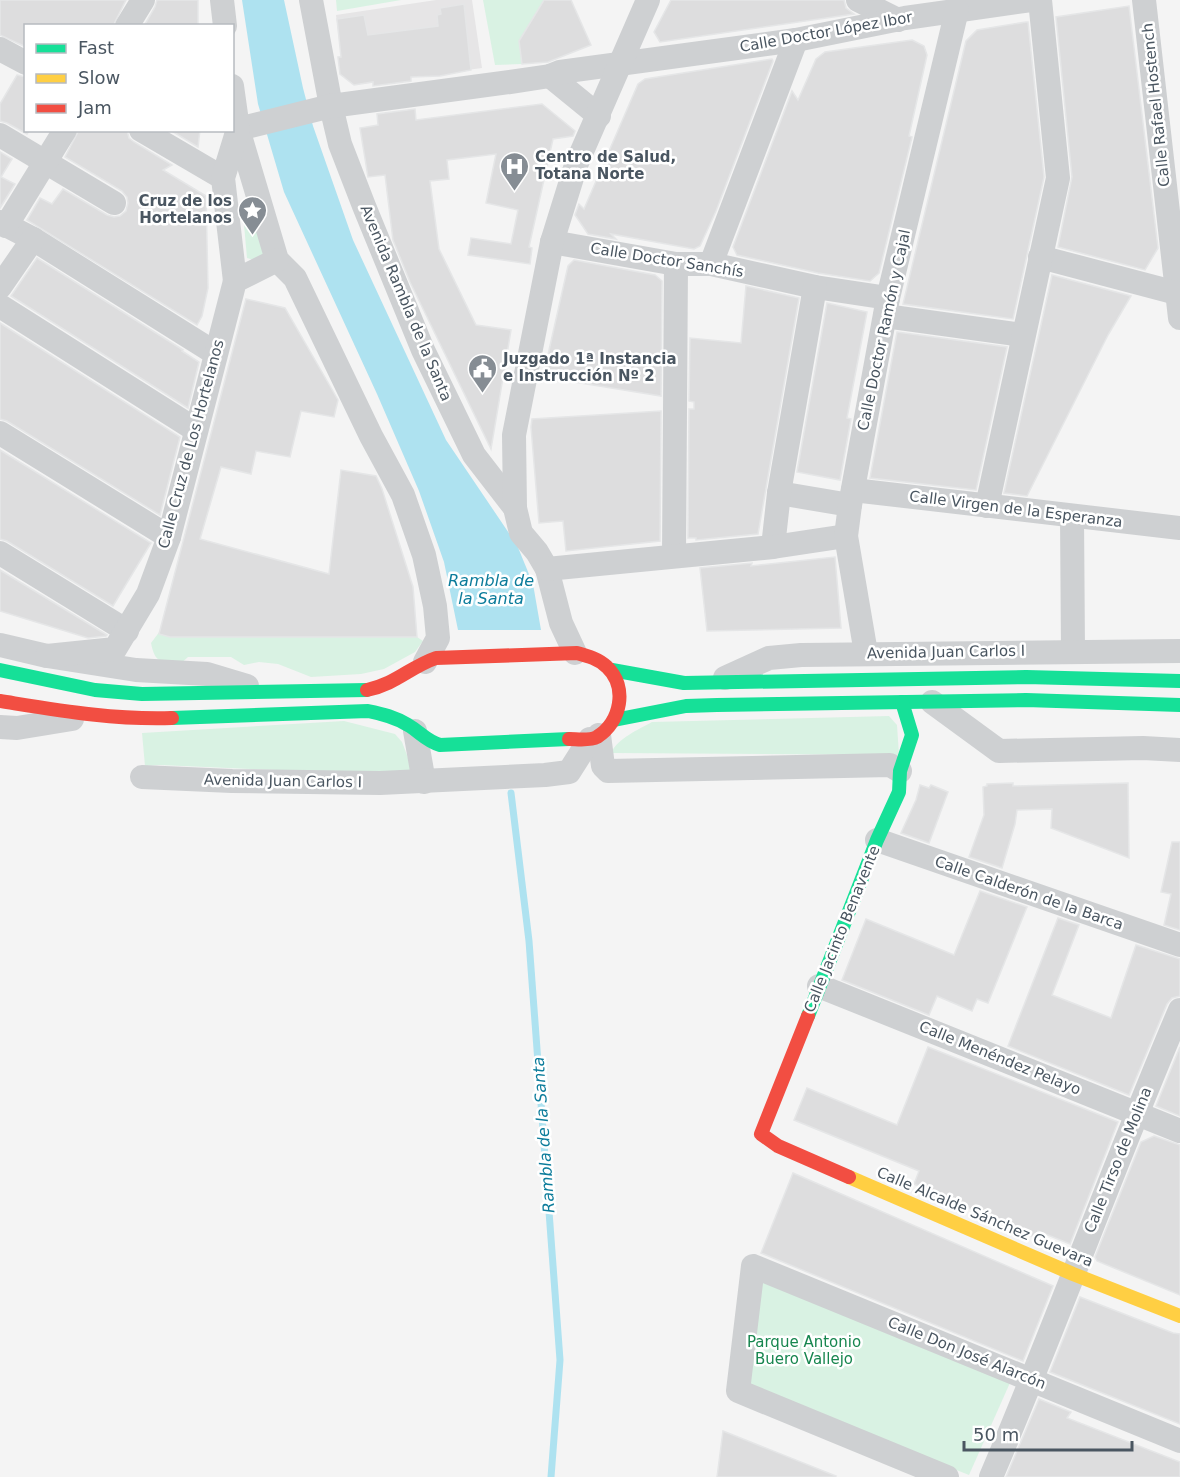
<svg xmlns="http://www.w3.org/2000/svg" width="1180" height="1477" font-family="'DejaVu Sans',sans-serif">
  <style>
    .education { fill: #e6e5e6 }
    .green { fill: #d9f2e3 }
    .water { fill: #aee2f0 }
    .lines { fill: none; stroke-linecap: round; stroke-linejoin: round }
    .stream { stroke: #aee2f0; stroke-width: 7 }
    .building { fill: #ddddde; stroke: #e5e6e7; stroke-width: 1.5 }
    .street { stroke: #ced0d2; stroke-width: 24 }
    .fast { stroke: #16e098; stroke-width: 14 }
    .slow { stroke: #ffcf43; stroke-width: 14 }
    .jam { stroke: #f24e42; stroke-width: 14 }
    .labels { text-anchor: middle; stroke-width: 5; stroke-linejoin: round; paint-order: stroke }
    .street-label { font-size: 15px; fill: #4a5661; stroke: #fff }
    .poi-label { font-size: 15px; font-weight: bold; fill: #4a5661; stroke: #fff; text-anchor: start }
    .park-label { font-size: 15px; fill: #17864f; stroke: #fff }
    .water-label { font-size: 16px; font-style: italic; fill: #0c7c9b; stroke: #fff }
  </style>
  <rect width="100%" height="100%" fill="#f4f4f4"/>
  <!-- education -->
  <polygon class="education" points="436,0 472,0 482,68 354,85 349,81 348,75 341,75 338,57 341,56 336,15"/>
  <!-- green -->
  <g class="green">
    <polygon points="336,0 401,0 337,11"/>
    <polygon points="483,0 544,0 519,41 522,64 495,65"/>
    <polygon points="248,197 267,256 254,260 247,258 242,202"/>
    <path d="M 160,631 L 170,637 L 417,637 L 423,641 L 415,652 L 384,669 L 361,674 L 311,677 L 278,664 L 259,662 L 244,665 L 231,657 L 188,657 L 179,665 C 160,661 155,663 151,643 Z"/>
    <path d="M 889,716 L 897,725 L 899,755 L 611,753 C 618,738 638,730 652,722 Z"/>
    <polygon points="344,721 395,734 402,742 415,776 160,765 145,766 142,733"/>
    <polygon points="757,1272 1013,1376 969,1475 742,1385"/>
  </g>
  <!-- water -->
  <polygon class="water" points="242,0 284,0 303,88 313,126 353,240 446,440 517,545 533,584 541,630 458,630 444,562 419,491 377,394 284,192 258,104"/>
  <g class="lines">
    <!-- stream -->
    <polyline class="stream" points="511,793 529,941 560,1360 551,1477"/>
  </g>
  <!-- building -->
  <g class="building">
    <polygon points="0,0 126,0 113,26 26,26 26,47 0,35"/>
    <polygon points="157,0 198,0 198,26 144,26 155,7"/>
    <polygon points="544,0 571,0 591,45 548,62 522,64 519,41"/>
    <polygon points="671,0 844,0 846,8 854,14 660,42 654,32"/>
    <polygon points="464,4 471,70 440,76 411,77 411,81 373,86 373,82 354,85 340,74 338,57 341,57 337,19 364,15 368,35 438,26 437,15 441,14 440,8"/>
    <polygon points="1129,6 1158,248 1145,270 1058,247 1072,177 1056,17"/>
    <polygon points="1026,22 1028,22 1044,177 1013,319 903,304 966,41 977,30"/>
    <polygon points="912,40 924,46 927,55 909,136 912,137 879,273 870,281 818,273 737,255 733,247 792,91 798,100 816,59 825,52"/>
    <polygon points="772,59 773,61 716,211 700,246 694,249 611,234 616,239 588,234 575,215 579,204 584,209 638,84 645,79"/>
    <polygon points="17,75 26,77 26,130 29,131 27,134 7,123 0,121 0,104"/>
    <polygon points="542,104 575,131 573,136 553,139 529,247 532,248 530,264 468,255 471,238 511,244 518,210 486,203 496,154 447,160 449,179 430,181 439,249 476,325 511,330 491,449 410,282 393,240 385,175 368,177 360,128 378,125 377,114 415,109 416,120"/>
    <polygon points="79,130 127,130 129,138 134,142 172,165 163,170 206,196 208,288 202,316 197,325 27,220 40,198 52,204 63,189 107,215 114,217 120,216 126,211 128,203 127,197 122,191 65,157"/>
    <polygon points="170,130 200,130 198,147"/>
    <polygon points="0,152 12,159 1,177 15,184 0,208"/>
    <polygon points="37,258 183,350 182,351 199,362 188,408 11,296"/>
    <polygon points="574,260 655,275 662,281 661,396 543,377 568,266"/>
    <polygon points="1052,275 1131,296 1108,335 1027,496 1004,493"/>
    <polygon points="746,286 799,298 758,534 696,540 696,538 688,538 689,409 694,409 694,402 689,401 690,338 741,343"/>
    <polygon points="246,299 285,308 338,400 334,417 301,411 290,457 256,451 251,474 221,467 200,539 329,574 341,470 376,476 382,489 413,587 417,637 170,637 159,634"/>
    <polygon points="827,303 867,312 847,418 851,419 840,480 797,472"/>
    <polygon points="0,323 180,437 160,515 7,421 0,419"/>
    <polygon points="897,332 1007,347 976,490 870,478"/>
    <polygon points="661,411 660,541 566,551 563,521 539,523 531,427 532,419"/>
    <polygon points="0,450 151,543 113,606 7,541 0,539"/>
    <polygon points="835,557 841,628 707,631 700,568 752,563 751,566"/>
    <polygon points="0,570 107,635 106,636 88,638 0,611"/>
    <polygon points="1013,783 1013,786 1128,783 1129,858 1051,828 1052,809 1017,810 1015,824 1002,868 969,857 984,815 983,787 987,786 987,784"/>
    <polygon points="920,785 929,788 931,785 948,792 929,843 901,833 916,800"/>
    <polygon points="1172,842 1180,842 1180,930 1164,925 1171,894 1161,892"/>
    <polygon points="980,891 1027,907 988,1003 977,999 972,1011 937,996 929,1015 842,980 866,919 954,955"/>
    <polygon points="1058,918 1079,925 1052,995 1111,1018 1136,945 1180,959 1180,996 1172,998 1167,1004 1129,1095 1008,1046"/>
    <polygon points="928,1047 1118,1122 1070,1244 1038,1231 1036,1238 914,1184 919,1171 794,1120 807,1088 897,1125"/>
    <polygon points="1180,1047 1180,1116 1156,1106"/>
    <polygon points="1154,1136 1180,1145 1180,1295 1097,1261 1095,1257 1141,1142"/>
    <polygon points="793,1173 1053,1286 1023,1361 761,1253"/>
    <polygon points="1080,1297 1173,1333 1180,1334 1180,1424 1050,1372"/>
    <polygon points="1039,1399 1071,1412 1067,1418 1180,1462 1180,1477 1006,1477"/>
    <polygon points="723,1431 836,1476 835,1477 717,1477"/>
  </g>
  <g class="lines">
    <!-- street -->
    <g class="street">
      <polyline points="222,0 225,26"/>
      <polyline points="311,0 331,106 340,144 364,206 423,350 474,455 515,508 521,533 537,552 547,569 561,623 575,653"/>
      <polyline points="858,0 898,20"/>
      <polyline points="1144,0 1180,318"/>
      <polyline points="127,26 143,0"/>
      <polyline points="0,49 26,63"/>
      <polyline points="550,76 599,116"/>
      <polyline points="232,86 238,129 277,260 295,278 371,436 403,495 424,555 435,606 438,638 425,662"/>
      <polyline points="238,129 331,106 510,82 550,76 560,72 796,40 905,18 1031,0"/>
      <polyline points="141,130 223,178"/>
      <polyline points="0,135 114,203"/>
      <polyline points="0,222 33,239 215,353"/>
      <polyline points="6,226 65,130"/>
      <polyline points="552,242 676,264 711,264 815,287 888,298"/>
      <polyline points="1040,257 1180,294"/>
      <polyline points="711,264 796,40"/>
      <polyline points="235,281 223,178 238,129"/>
      <polyline points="0,287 33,239"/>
      <polyline points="0,306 196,430"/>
      <polyline points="885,316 1023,335"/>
      <polyline points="0,433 169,537"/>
      <polyline points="853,490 1180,528"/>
      <polyline points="779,493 850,505"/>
      <polyline points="987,506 1058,178 1040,0"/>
      <polyline points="515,508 514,435 552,242 576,165 648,0"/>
      <polyline points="1072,516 1073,651"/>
      <polyline points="773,547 779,493 815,287"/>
      <polyline points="0,553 127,631"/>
      <polyline points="674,556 676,264"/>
      <polyline points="547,569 773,547 846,536"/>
      <polyline points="0,645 47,656 136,670 207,674 247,686"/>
      <polyline points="866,653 846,536 850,505 888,298 957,10"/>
      <polyline points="47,656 115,649 148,594 169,537 235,281 277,260"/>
      <polyline points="725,678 769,658 801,655 1180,651"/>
      <polyline points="932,702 999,751 1143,748 1180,750"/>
      <polyline points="0,727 17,728 72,719"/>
      <polyline points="415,731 424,782"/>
      <polyline points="599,735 603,766 608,771 890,765 900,771"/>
      <polyline points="142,777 232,781 380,783 545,775 569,772 590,739"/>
      <polyline points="877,840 1180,945"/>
      <polyline points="819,986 1180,1131"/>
      <polyline points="947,1477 738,1391 753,1266 1180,1441"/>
      <path d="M 991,1477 C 1057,1323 1114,1164 1180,1010"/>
    </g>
    <!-- fast -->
    <g class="fast">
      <polyline points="0,670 95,690 142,694 367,690"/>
      <polyline points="612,670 684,683 1026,677 1180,681"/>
      <path d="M 172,718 L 368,711 C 383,714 395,717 408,725 C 420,732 426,741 440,745 L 569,739"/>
      <polyline points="614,720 686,706 717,705 1026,700 1180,705"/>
      <polyline points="808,1016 877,840 899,792 900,771 912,735 902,702"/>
    </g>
    <!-- slow -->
    <polyline class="slow" points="849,1177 1073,1274 1180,1316"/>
    <!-- jam -->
    <g class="jam">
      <path d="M 367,690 C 396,684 410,667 436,658 L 577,653 C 588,656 599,659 607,667 C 628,687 621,722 597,737 C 590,741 577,739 569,739"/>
      <path d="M 0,701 C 57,710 113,720 172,718"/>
      <polyline points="808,1016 761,1134 778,1146 849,1177"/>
    </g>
  </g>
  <!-- icons -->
  <defs>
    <symbol id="hospital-pin" viewBox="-11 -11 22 30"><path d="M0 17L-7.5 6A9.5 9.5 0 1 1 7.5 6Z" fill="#868d94" stroke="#fff"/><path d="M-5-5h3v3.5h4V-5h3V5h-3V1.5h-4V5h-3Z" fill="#fff"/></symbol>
    <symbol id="sight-pin" viewBox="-11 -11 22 30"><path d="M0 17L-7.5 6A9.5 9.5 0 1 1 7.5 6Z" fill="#868d94" stroke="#fff"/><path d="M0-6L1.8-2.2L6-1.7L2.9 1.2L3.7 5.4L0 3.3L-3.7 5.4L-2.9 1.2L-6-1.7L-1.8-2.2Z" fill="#fff"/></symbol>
    <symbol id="civic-pin" viewBox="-11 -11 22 30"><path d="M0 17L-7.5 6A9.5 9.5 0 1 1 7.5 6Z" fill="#868d94" stroke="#fff"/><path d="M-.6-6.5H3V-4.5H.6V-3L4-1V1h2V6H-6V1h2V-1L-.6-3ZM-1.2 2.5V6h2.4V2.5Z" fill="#fff"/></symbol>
  </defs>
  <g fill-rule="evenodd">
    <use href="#hospital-pin" x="498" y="150" width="33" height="45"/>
    <use href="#sight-pin" x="236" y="194" width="33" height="45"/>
    <use href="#civic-pin" x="466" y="352" width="33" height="45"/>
  </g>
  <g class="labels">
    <!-- street labels -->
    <g class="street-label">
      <text transform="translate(826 32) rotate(-10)" y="5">Calle Doctor López Ibor</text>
      <text transform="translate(1156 105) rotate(-96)" y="5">Calle Rafael Hostench</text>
      <text transform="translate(667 260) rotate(9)" y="5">Calle Doctor Sanchís</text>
      <text transform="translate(406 303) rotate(67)" y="5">Avenida Rambla de la Santa</text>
      <text transform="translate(884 330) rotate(-78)" y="5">Calle Doctor Ramón y Cajal</text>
      <text transform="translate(191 444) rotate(-75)" y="5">Calle Cruz de Los Hortelanos</text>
      <text transform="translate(1016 509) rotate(7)" y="5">Calle Virgen de la Esperanza</text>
      <text transform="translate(946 652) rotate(-1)" y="5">Avenida Juan Carlos I</text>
      <text transform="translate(283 781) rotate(1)" y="5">Avenida Juan Carlos I</text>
      <text transform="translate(1029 893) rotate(19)" y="5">Calle Calderón de la Barca</text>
      <text transform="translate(842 929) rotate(-68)" y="5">Calle Jacinto Benavente</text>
      <text transform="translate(1000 1058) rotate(22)" y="5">Calle Menéndez Pelayo</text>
      <text transform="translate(1118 1160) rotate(-68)" y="5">Calle Tirso de Molina</text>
      <text transform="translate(985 1217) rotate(23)" y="5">Calle Alcalde Sánchez Guevara</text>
      <text transform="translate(967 1353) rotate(22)" y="5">Calle Don José Alarcón</text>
    </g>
    <!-- poi labels -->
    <g class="poi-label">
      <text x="535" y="162">Centro de Salud,<tspan x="535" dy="17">Totana Norte</tspan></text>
      <text x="232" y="206" text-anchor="end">Cruz de los<tspan x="232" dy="17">Hortelanos</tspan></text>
      <text x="503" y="364">Juzgado 1ª Instancia<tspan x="503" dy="17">e Instrucción Nº 2</tspan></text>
    </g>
    <!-- park labels -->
    <g class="park-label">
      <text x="804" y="1347">Parque Antonio<tspan x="804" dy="17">Buero Vallejo</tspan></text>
    </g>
    <!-- water labels -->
    <g class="water-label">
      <text x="491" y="586">Rambla de<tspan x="491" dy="18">la Santa</tspan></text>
      <text transform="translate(543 1135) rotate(-94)" y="6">Rambla de la Santa</text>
    </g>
  </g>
  <!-- legend -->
  <rect x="24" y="24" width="210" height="108" fill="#ffffff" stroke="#b7bbc0" stroke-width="1.5"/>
  <rect x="36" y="44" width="30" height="9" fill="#16e098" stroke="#b7bbc0" stroke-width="1.5"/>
  <text x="78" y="54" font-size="18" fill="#4a5661">Fast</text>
  <rect x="36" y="74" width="30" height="9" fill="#ffcf43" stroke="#b7bbc0" stroke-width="1.5"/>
  <text x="78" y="84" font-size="18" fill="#4a5661">Slow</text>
  <rect x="36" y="104" width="30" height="9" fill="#f24e42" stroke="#b7bbc0" stroke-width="1.5"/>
  <text x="78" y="114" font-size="18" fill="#4a5661">Jam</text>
  <!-- scale -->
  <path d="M964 1441v9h168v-9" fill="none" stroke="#4a5661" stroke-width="3"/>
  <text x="973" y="1441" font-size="18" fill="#4a5661" stroke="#ffffff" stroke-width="4.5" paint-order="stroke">50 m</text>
</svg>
